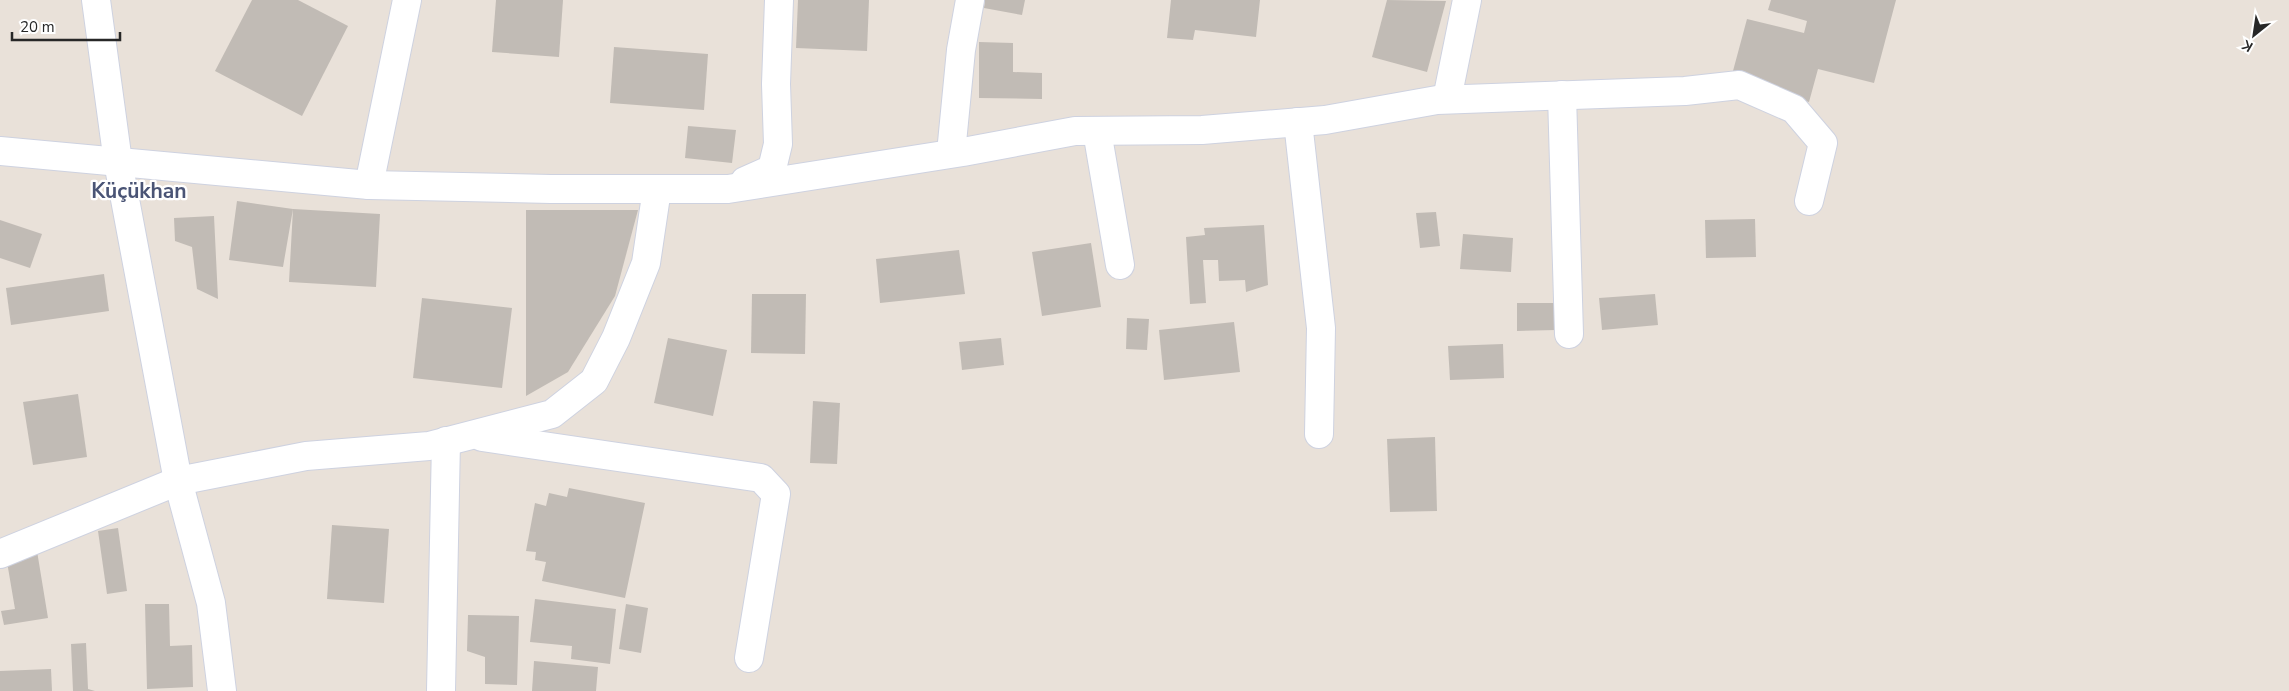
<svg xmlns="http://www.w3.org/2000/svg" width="2289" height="691" font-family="'Nunito Sans',sans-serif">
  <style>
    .building { fill: #c1bbb5 }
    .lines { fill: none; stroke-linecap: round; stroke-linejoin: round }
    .minor-casing { stroke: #ced2e0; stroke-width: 30 }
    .minor { stroke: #fff; stroke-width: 28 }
    .labels { text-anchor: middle; stroke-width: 4.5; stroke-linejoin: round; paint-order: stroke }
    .district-label { font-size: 21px; font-weight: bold; fill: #4a5475; stroke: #fff }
  </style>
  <rect width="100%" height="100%" fill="#e9e1d9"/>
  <!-- building -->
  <g class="building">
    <polygon points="252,0 298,0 348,26 302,116 215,71"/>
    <polygon points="496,0 563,0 559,57 492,52"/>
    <polygon points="798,0 869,0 867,51 796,48"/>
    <polygon points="985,0 1025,0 1022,15 984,8"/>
    <polygon points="1171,0 1260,0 1256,37 1195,30 1193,40 1167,38"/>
    <polygon points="1387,0 1446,1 1427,72 1372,57"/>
    <polygon points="1771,0 1896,0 1874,83 1818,69 1809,102 1730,82 1747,19 1804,33 1807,21 1768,10"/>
    <polygon points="979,42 1013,43 1013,72 1042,73 1042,99 979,98"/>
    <polygon points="614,47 708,54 704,110 610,103"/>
    <polygon points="688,126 736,130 732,163 685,158"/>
    <polygon points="237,201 293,209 380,214 376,287 289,282 293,209 283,267 229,260"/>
    <polygon points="526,210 638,210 615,296 568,372 526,396"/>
    <polygon points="1436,212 1440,246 1420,248 1416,213"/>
    <polygon points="214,216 218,299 197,289 192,247 175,241 174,218"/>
    <polygon points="1755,219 1756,257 1706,258 1705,220"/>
    <polygon points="0,220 42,234 30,268 0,258"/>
    <polygon points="1264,225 1268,285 1246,292 1245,280 1219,281 1218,260 1203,260 1206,303 1190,304 1186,237 1205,235 1204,228"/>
    <polygon points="1463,234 1513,238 1511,272 1460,269"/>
    <polygon points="1091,243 1101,307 1042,316 1032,252"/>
    <polygon points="959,250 965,294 880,303 876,259"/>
    <polygon points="104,274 109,311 11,325 6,288"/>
    <polygon points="752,294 806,294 805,354 751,353"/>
    <polygon points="1655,294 1658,325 1602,330 1599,298"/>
    <polygon points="422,298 512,308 502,388 413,378"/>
    <polygon points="1517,303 1556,303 1556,330 1517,331"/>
    <polygon points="1127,318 1149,319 1147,350 1126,349"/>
    <polygon points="1234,322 1240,372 1164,380 1159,330"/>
    <polygon points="668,338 727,350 713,416 654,403"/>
    <polygon points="1001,338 1004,365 962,370 959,342"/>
    <polygon points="1503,344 1504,378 1450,380 1448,346"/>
    <polygon points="78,394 87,457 33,465 23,402"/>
    <polygon points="813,401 840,403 837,464 810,463"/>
    <polygon points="1435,437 1437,511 1390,512 1387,439"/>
    <polygon points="569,488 645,503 625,598 542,581 546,562 535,560 536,552 526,551 535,503 546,506 549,493 567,497"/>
    <polygon points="332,525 389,529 384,603 327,599"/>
    <polygon points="118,528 127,591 107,594 98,531"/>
    <polygon points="37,551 48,618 4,625 1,611 15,609 6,556"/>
    <polygon points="535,599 616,609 610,664 571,659 572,646 530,642"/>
    <polygon points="145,604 169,604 170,646 192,645 193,687 147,689"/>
    <polygon points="626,604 648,608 641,653 619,649"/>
    <polygon points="468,615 519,616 517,685 485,684 485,657 467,651"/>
    <polygon points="86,643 88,689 95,691 73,691 71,644"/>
    <polygon points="534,661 598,667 596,691 532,691"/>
    <polygon points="51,669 52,691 0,691 0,671"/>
  </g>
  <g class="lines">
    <defs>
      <g id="minor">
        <polyline points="96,0 118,162 178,481 211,603 222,691"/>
        <polyline points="1562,95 1569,334"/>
        <polyline points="1447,99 1467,0"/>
        <polyline points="1298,122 1321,328 1319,434"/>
        <polyline points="1097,131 1120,265"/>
        <polyline points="0,151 369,185 551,189 728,189 963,152 1075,131 1202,130 1325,120 1437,100 1685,91 1739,85 1794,109 1823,143 1809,201"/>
        <polyline points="951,153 961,50 970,0"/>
        <polyline points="745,181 772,169 778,144 776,84 779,0"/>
        <polyline points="369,185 407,0"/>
        <polyline points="482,437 761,478 776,494 749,658"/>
        <polyline points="0,554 178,481 306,456 429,446 552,414 594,381 616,338 646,263 657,189"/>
        <polyline points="441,691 446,441"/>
      </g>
    </defs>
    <!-- minor casing -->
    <use href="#minor" class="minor-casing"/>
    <!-- minor -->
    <use href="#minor" class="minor"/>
  </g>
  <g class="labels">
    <!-- district labels -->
    <g class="district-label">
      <text x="139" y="198">Küçükhan</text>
    </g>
  </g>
  <!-- north arrow -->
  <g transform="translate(2254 35) rotate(210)" stroke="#ffffff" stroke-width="4" paint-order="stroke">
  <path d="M0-4L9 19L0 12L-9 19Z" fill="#272727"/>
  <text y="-8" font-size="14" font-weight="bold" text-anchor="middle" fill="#272727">K</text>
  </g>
  <!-- scale -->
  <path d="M12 32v8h108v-8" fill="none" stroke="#272727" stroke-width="2.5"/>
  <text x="20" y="32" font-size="15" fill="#272727" stroke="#ffffff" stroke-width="4" paint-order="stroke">20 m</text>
</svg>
